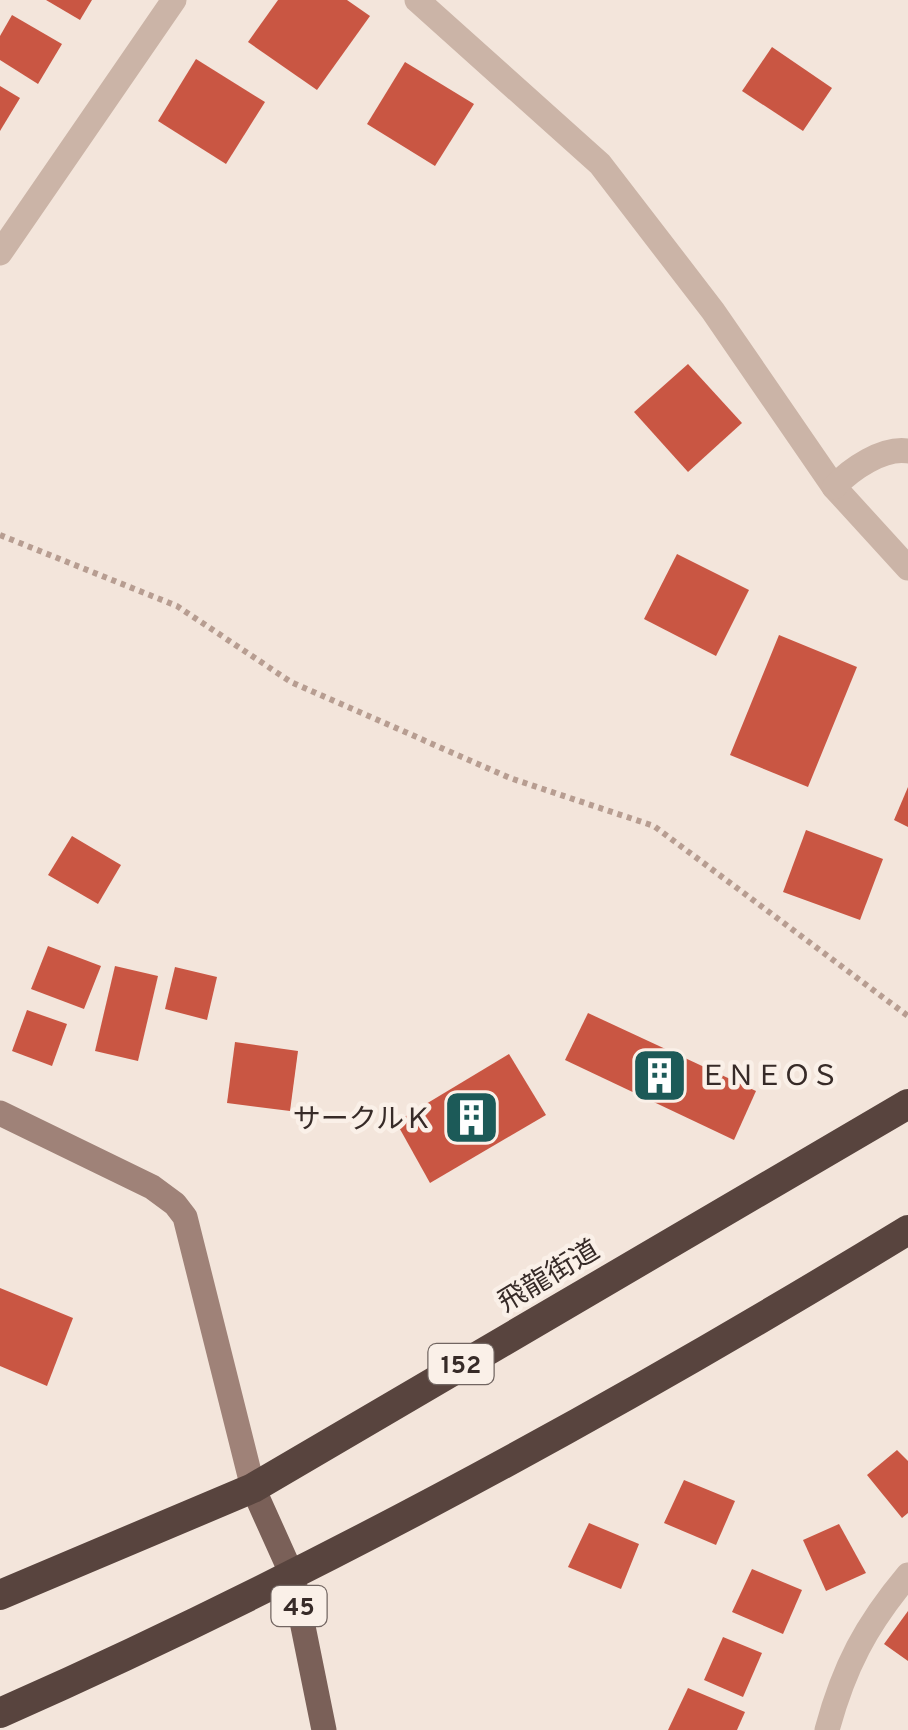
<svg xmlns="http://www.w3.org/2000/svg" width="908" height="1730" font-family="Overpass,'Noto Sans JP',sans-serif">
  <style>
    .building { fill: #c95643 }
    .lines { fill: none; stroke-linecap: round; stroke-linejoin: round }
    .path { stroke: #b79d91; stroke-width: 6; stroke-dasharray: 5 5; stroke-linecap: butt }
    .street { stroke: #cbb4a7; stroke-width: 25 }
    .secondary { stroke: #9f8278; stroke-width: 25 }
    .primary { stroke: #7a6058; stroke-width: 25 }
    .highway { stroke: #58443e; stroke-width: 30 }
    .labels { text-anchor: middle; stroke-width: 9; stroke-linejoin: round; paint-order: stroke }
    .shield { fill: #faf0e8; stroke: #726662; stroke-width: 2.5 }
    .shield-label { font-size: 25px; font-weight: bold; fill: #372b28 }
    .poi-label { font-size: 28px; fill: #372b28; stroke: #faf0e8; text-anchor: start }
    .street-label { font-size: 28px; fill: #372b28; stroke: #faf0e8 }
  </style>
  <rect width="100%" height="100%" fill="#f3e5db"/>
  <!-- building -->
  <g class="building">
    <polygon points="46,0 92,0 80,20"/>
    <polygon points="278,0 347,0 370,16 317,90 248,42"/>
    <polygon points="12,15 62,44 38,84 0,60 0,36"/>
    <polygon points="772,47 832,88 803,131 742,91"/>
    <polygon points="196,59 265,102 226,164 158,121"/>
    <polygon points="405,62 474,104 435,166 367,124"/>
    <polygon points="0,86 20,98 0,131"/>
    <polygon points="688,364 742,423 688,472 634,412"/>
    <polygon points="677,554 749,590 716,656 644,619"/>
    <polygon points="779,635 857,667 808,787 730,755"/>
    <polygon points="908,787 908,827 894,820"/>
    <polygon points="806,830 883,859 860,920 783,892"/>
    <polygon points="72,836 121,865 98,904 48,875"/>
    <polygon points="48,946 101,966 84,1009 31,989"/>
    <polygon points="115,966 158,976 138,1061 95,1051"/>
    <polygon points="175,967 217,977 207,1020 165,1009"/>
    <polygon points="27,1010 67,1024 52,1066 12,1051"/>
    <polygon points="588,1013 756,1091 734,1140 565,1060"/>
    <polygon points="235,1042 298,1051 290,1111 227,1103"/>
    <polygon points="509,1054 546,1115 430,1183 396,1122"/>
    <polygon points="0,1288 73,1318 47,1386 0,1366"/>
    <polygon points="897,1450 908,1461 908,1513 902,1518 867,1475"/>
    <polygon points="684,1480 735,1501 716,1545 664,1523"/>
    <polygon points="589,1523 639,1544 621,1589 568,1567"/>
    <polygon points="839,1524 866,1573 826,1591 803,1540"/>
    <polygon points="752,1569 802,1590 783,1634 732,1612"/>
    <polygon points="908,1611 908,1661 884,1644"/>
    <polygon points="723,1637 762,1653 743,1697 704,1680"/>
    <polygon points="688,1688 745,1712 737,1730 668,1730"/>
  </g>
  <g class="lines">
    <!-- path -->
    <polyline class="path" points="0,535 177,606 291,682 510,778 654,826 908,1016"/>
    <!-- street -->
    <g class="street">
      <polyline points="417,0 600,164 713,311 834,487 908,568"/>
      <polyline points="0,253 174,0"/>
      <path d="M 834,487 C 851,469 883,447 908,451"/>
      <path d="M 827,1730 C 844,1667 866,1625 908,1575"/>
    </g>
    <!-- secondary -->
    <polyline class="secondary" points="0,1113 152,1187 175,1204 185,1217 253,1488"/>
    <!-- primary -->
    <polyline class="primary" points="253,1488 293,1577 324,1730"/>
    <!-- highway -->
    <g class="highway">
      <polyline points="0,1595 253,1488 908,1104"/>
      <path d="M 0,1713 C 314,1574 615,1409 908,1230"/>
    </g>
  </g>
  <!-- icons -->
  <defs>
    <symbol id="building-square" viewBox="-11 -11 22 22"><rect x="-9" y="-9" width="18" height="18" rx="4" fill="#1c5a58" stroke="#faf0e8"/><path d="M-4-6H4V6H1V3H-1V6H-4ZM-2.5-4.3h1.7v1.8h-1.7ZM.8-4.3h1.7v1.8H.8ZM-2.5-1h1.7V.8h-1.7ZM.8-1h1.7V.8H.8Z" fill="#fff"/></symbol>
  </defs>
  <g fill-rule="evenodd">
    <use href="#building-square" x="628" y="1044" width="63" height="63"/>
    <use href="#building-square" x="440" y="1086" width="63" height="63"/>
  </g>
  <g class="labels">
    <!-- shield labels -->
    <g class="shield">
      <rect x="428.5" y="1344" width="65" height="40" rx="8"/>
      <rect x="271.5" y="1586" width="55" height="40" rx="8"/>
    </g>
    <g class="shield-label">
      <text x="461" y="1373">152</text>
      <text x="299" y="1615">45</text>
    </g>
    <!-- poi labels -->
    <g class="poi-label">
      <text x="699" y="1085">ＥＮＥＯＳ</text>
      <text x="432" y="1128" text-anchor="end">サークルＫ</text>
    </g>
    <!-- street labels -->
    <g class="street-label">
      <text transform="translate(548 1275) rotate(-31)" y="10">飛龍街道</text>
    </g>
  </g>
</svg>
